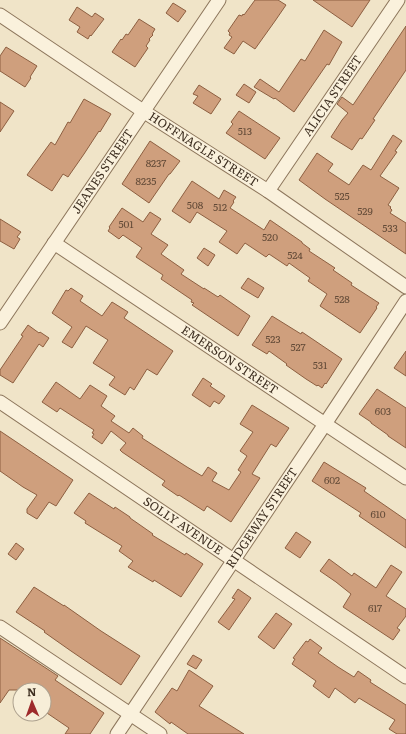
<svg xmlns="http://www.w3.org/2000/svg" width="406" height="734" font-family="Literata,serif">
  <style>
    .building { fill: #cf9f7d; stroke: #8d5f41 }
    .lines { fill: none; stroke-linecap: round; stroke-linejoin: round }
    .street-casing { stroke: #8d765c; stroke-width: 15 }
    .street { stroke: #faf1dc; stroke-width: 13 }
    .labels { text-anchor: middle; stroke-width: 3.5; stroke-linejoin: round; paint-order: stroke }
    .number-label { font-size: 10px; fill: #624a37 }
    .street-label { font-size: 12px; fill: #3d2e20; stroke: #f7eed8 }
  </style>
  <rect width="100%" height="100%" fill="#f0e4c8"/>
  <!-- building -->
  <g class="building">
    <polygon points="255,0 278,0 286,5 275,21 255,49 243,41 234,54 224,48 232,37 229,35 230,33 228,31 239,15 242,16 243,14 244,15"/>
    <polygon points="313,0 370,0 352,27"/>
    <polygon points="173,3 186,11 178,22 166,13"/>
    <polygon points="77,7 92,17 95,13 104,19 91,36 90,35 88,39 77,32 80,27 69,20"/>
    <polygon points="139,19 155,29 152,34 153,35 149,39 150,40 146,46 148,48 135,67 112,52 121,39 122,40 126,34 128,35"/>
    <polygon points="406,26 406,70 373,119 375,120 362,139 360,138 352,150 331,137 342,120 348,113 337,104 342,97 353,105"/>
    <polygon points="324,30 342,42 329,65 327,64 294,112 275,98 274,99 254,87 260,79 279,92 301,59 305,61"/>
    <polygon points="6,47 37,66 30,77 31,78 25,87 0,71 0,56"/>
    <polygon points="244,84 256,92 249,103 236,95"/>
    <polygon points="199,85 221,99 211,114 193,103 198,96 193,94"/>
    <polygon points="84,99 111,114 100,132 99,131 84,154 68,177 63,174 52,191 27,175 51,142 55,145 68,122 70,123"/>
    <polygon points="0,102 14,111 0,132"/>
    <polygon points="239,111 280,138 265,159 226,133 233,124 231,122"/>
    <polygon points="393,135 402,141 395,151 397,152 380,176 399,188 388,205 391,207 390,208 392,210 390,213 406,223 406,254 325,199 299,180 317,153 333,164 328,171 349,185 363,165 371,170"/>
    <polygon points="150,141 180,161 170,174 169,174 149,203 122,184"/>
    <polygon points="192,181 219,199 224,190 236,197 233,201 234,202 230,208 264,230 270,220 302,242 302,243 310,249 309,251 335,268 333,270 352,283 351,285 379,303 376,307 377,308 360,333 320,306 327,294 308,281 310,278 289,263 287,266 269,254 266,257 245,243 237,254 219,242 227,231 197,212 190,223 172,211"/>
    <polygon points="122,208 143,222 150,212 161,219 151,234 168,245 161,254 184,270 181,274 204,289 204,288 218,297 220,295 250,316 238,336 192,305 194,303 191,302 192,300 161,279 163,275 136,257 142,248 123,235 119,239 108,231 110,228 109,227"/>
    <polygon points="0,219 21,232 17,237 20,239 14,249 0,241"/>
    <polygon points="204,248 215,255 208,266 197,258"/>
    <polygon points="248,278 264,288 258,298 241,288"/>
    <polygon points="71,288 83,296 80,301 102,316 112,302 128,312 124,318 173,351 157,375 147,369 134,390 130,387 125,395 109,385 115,377 93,363 108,340 86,326 72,348 62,342 72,327 52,313 66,290 68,291"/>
    <polygon points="272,316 301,334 302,332 342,359 326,384 325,383 322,388 318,385 317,386 306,379 286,365 287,364 269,351 267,354 252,345"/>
    <polygon points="28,325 39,333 40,332 49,338 43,347 39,344 13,383 0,375 0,370 23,336 21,335"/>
    <polygon points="406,351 406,376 394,368"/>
    <polygon points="203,378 212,384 210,386 225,396 219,404 214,401 210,407 192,395"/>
    <polygon points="56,382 80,399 90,385 107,396 101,406 115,416 111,421 129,433 133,428 143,436 142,438 187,467 202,476 208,467 217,473 212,481 229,490 241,472 238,470 247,456 240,451 253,432 240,424 252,405 289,428 276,447 271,444 252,474 260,478 231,522 207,506 204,511 179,495 178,496 162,485 165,481 122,452 120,450 126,443 111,431 102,444 92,437 94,434 92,433 94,430 60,408 57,412 42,402"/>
    <polygon points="377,389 406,408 406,448 388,436 388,435 371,423 371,422 359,414"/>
    <polygon points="0,431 73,480 56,506 49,502 37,519 27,513 27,509 37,495 23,487 0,471"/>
    <polygon points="324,462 366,488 364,491 406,520 406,548 359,516 361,513 312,481"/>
    <polygon points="89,493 114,509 115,507 130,517 130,518 153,534 152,535 185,555 186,553 203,564 181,597 154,580 153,582 128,567 133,561 119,551 122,546 85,523 86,521 74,513"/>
    <polygon points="296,532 311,542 300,558 285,548"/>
    <polygon points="16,543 24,549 16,560 8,554"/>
    <polygon points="329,559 352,576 354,573 376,588 391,565 402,572 386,596 406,609 406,616 397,628 400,630 393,640 343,607 351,594 336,582 320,571"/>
    <polygon points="34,587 64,606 64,605 101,631 140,656 121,685 71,651 44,632 45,631 16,612"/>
    <polygon points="238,589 251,598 229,630 218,622 235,599 232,598"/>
    <polygon points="276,613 292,624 274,649 258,637"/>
    <polygon points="0,638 58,676 55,680 104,713 90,734 65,734 69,728 44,711 44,690 9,690 0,703"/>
    <polygon points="310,639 322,648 318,653 338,667 354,677 358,671 371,680 370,682 406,705 406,734 397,734 389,729 395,720 359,698 355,703 335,688 329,698 313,686 316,681 292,664 295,659 293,658 306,641 308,642"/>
    <polygon points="193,655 202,660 196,669 187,664"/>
    <polygon points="189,670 213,686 199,706 244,734 188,734 171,722 170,724 155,712 172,688 177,691"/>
  </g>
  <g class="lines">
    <defs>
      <g id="street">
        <path id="s1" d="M 0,15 L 143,111 L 268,191 L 406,287"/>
        <path id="s2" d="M 268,191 L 398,0"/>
        <path id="s3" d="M 54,243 L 406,478"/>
        <path id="s4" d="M 0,323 L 219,0"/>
        <path id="s5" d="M 0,402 L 406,677"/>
        <polyline points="0,627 160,734"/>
        <path id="s6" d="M 117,734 L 325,424 L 406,301"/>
      </g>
    </defs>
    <!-- street casing -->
    <use href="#street" class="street-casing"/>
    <!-- street -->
    <use href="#street" class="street"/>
  </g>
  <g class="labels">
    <!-- number labels -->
    <g class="number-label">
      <text x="245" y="135">513</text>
      <text x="156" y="167">8237</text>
      <text x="146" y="185">8235</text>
      <text x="342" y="200">525</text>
      <text x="195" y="209">508</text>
      <text x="220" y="211">512</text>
      <text x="365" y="215">529</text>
      <text x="126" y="228">501</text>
      <text x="390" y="232">533</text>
      <text x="270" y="241">520</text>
      <text x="295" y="259">524</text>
      <text x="342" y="303">528</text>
      <text x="273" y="343">523</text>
      <text x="298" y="351">527</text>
      <text x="320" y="369">531</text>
      <text x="383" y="415">603</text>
      <text x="332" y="484">602</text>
      <text x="378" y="518">610</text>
      <text x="375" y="612">617</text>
    </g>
    <!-- street labels -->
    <g class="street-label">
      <text dy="4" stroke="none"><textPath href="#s2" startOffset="115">ALICIA STREET</textPath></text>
      <text dy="4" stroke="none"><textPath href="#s1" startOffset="244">HOFFNAGLE STREET</textPath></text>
      <text dy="4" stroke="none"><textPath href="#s4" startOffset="183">JEANES STREET</textPath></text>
      <text dy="4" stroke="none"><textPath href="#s3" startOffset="211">EMERSON STREET</textPath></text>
      <text dy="4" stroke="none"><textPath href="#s6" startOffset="260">RIDGEWAY STREET</textPath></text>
      <text dy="4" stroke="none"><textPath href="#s5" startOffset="221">SOLLY AVENUE</textPath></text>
    </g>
  </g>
  <!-- north arrow -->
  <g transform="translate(32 702) rotate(358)"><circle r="19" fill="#f7eed8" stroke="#ada18e"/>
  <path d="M0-3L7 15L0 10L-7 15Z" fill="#9e2a2b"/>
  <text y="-6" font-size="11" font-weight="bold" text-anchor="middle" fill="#3d2e20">N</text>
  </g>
</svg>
